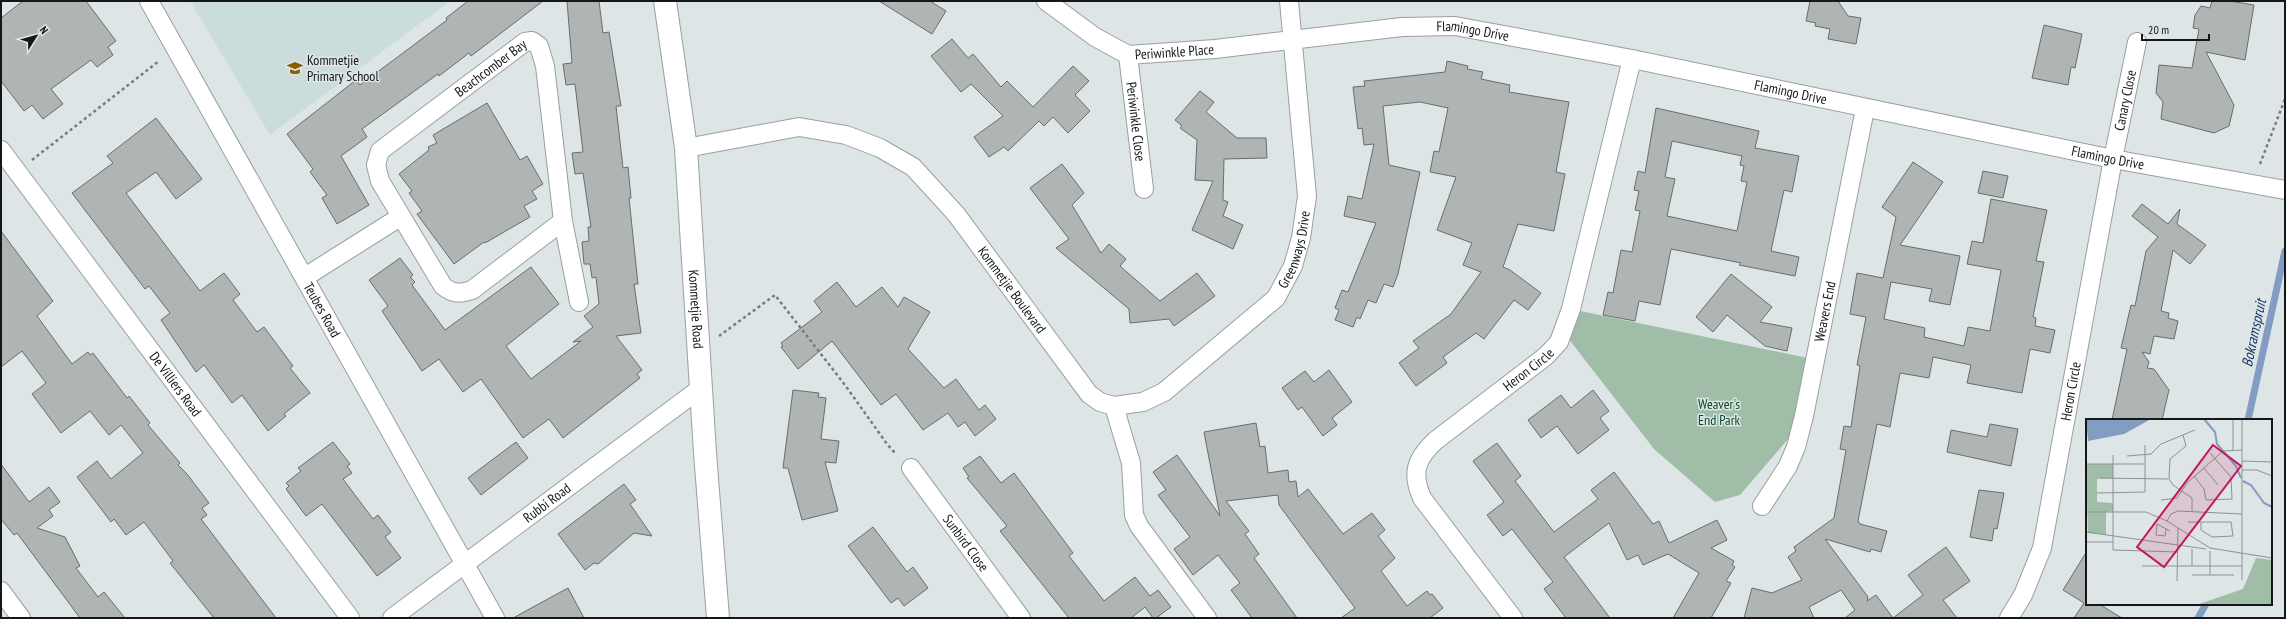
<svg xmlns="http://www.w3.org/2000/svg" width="2286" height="619" font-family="'PT Sans Narrow',sans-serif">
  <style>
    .built { fill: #cbdcdd }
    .green { fill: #a0bda7 }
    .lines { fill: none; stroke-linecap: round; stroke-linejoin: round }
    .stream { stroke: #839dc2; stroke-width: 7 }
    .building { fill: #aeb5b3; stroke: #686e6d; fill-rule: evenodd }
    .minor-casing { stroke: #99a0a1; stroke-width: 20 }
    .secondary-casing { stroke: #99a0a1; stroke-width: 24 }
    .path { stroke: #777b7c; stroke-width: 2.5; stroke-dasharray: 3 3; stroke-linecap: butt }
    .minor { stroke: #fff; stroke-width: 18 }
    .secondary { stroke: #fff; stroke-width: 22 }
    .labels { text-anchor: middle; stroke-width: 3; stroke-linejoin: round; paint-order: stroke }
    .street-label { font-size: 14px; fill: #141617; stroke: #dee5e6 }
    .poi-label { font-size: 14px; fill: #141617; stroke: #dee5e6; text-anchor: start }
    .park-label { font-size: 14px; fill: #044b25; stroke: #dee5e6 }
    .water-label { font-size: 15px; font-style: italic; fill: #153967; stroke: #dee5e6 }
    .inset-river { fill: none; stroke: #839dc2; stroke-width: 2 }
    .inset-road { fill: none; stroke: #8d9293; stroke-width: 1 }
    .view { fill: #c2185b; fill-opacity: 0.15; stroke: #c2185b; stroke-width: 2 }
    .inset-edge { fill: none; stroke: #141617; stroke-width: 2 }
  </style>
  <rect width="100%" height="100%" fill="#dee5e6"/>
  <!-- built -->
  <polygon class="built" points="190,1 450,1 270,135"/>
  <!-- green -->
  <polygon class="green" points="1580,311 1808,358 1789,438 1740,495 1715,502 1654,449 1568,338"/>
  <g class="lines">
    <!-- stream -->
    <g class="stream">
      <polyline points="2248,420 2285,251"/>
      <polyline points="2198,618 2206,604"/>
    </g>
  </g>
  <!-- building -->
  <g class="building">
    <polygon points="23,1 86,1 116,41 108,47 113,55 97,67 91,60 51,89 63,104 43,119 32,105 24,111 1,81 1,18"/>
    <polygon points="468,1 543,1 471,56 469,53 439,76 438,74 362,129 367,137 341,156 369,205 337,224 322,198 327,195 310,172 313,169 287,134 356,80 360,85 403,53 447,20 446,18"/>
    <polygon points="567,1 599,1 603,33 609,32 621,106 616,106 623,168 628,167 631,198 629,198 638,284 634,284 641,333 616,336 642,370 637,374 640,378 563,438 549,419 523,438 481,379 463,392 439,359 422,371 382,311 388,306 369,280 400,258 413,275 410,277 415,282 412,285 445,330 531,267 559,304 506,346 531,379 581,341 573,342 593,327 584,316 599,304 596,277 592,278 590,264 584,264 582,242 589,241 588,227 591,227 583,173 575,174 572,153 583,152 575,84 566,85 563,64 572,63"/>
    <polygon points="879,1 930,1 946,11 932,34"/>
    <polygon points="1810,1 1838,1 1848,16 1861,18 1856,44 1828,39 1830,29 1815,26 1816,23 1806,21"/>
    <polygon points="2212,1 2230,1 2254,5 2245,60 2206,52 2234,105 2229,126 2214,133 2161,119 2163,102 2156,93 2159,65 2192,68 2199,29 2193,28 2195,15 2201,6 2210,8"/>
    <polygon points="2044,25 2082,34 2075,68 2071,67 2068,85 2032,78"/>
    <polygon points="952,39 968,58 973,54 1001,87 1007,81 1033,107 1073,66 1089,81 1075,95 1090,111 1068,133 1053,117 1044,126 1039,121 1008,151 1004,147 989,157 974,137 1003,116 971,84 961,92 931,56"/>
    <polygon points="1447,61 1468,66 1467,69 1483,72 1481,79 1510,85 1509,92 1569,102 1556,172 1565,174 1554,231 1518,224 1503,267 1510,270 1541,293 1528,310 1514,300 1484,339 1476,333 1443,357 1447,363 1416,386 1399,363 1419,348 1413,341 1451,314 1481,272 1463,265 1472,243 1437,230 1456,177 1430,172 1434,151 1439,152 1448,108 1420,102 1383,106 1389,165 1420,172 1398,274 1393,287 1384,284 1376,303 1368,300 1360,319 1357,317 1353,327 1335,320 1339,310 1335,308 1342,290 1348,292 1376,223 1344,216 1348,196 1362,199 1374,144 1364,145 1362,128 1358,129 1353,87 1365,86 1364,81 1445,72"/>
    <polygon points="1200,91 1214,102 1206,112 1237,138 1266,138 1267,158 1224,159 1223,200 1228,202 1223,216 1243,225 1233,249 1192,230 1213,181 1195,180 1197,140 1180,128 1182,126 1175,120"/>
    <polygon points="487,103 520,160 527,156 543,184 532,191 537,199 524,206 530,217 485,243 484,242 454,264 417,214 422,211 409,193 412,191 399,174 429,150 428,147 437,143 433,135"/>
    <path d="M 1656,108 L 1759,131 L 1755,148 L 1799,156 L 1792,192 L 1784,190 L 1771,251 L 1799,257 L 1795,276 L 1739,265 L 1741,263 L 1671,249 L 1660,305 L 1639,301 L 1635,321 L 1603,315 L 1608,292 L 1613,293 L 1621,250 L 1632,252 L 1640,211 L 1635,210 L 1639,191 L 1634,190 L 1638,171 L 1645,173 ZM 1672,141 L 1742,156 L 1740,165 L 1744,166 L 1741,181 L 1747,182 L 1737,231 L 1667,216 L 1675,179 L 1665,177 Z"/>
    <polygon points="156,118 202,179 176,199 156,172 126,193 200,291 224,273 240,294 233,300 257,332 264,327 293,366 290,368 310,393 284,414 286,416 268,431 242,395 232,403 204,365 196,372 161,320 170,313 149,286 145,289 72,193 113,163 107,156"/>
    <polygon points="1913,162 1943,182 1900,245 1960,256 1950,305 1929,301 1932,289 1891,282 1884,319 1925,328 1924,337 1964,346 1968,327 1990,331 2001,270 1967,264 1972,241 1983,243 1991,199 2047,210 2036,261 2044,262 2033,317 2036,318 2035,326 2055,330 2050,353 2030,349 2022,393 1967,383 1971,365 1933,357 1929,378 1900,373 1890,427 1877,424 1858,521 1860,524 1887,531 1881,552 1871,549 1870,552 1825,539 1868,597 1867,601 1876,595 1893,618 1923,595 1908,575 1946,547 1970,581 1943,600 1957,618 1845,618 1855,610 1841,590 1809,607 1814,618 1744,618 1752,588 1772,593 1802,580 1788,557 1796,551 1794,547 1834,518 1846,450 1840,449 1844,426 1851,427 1860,366 1857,365 1866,317 1850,314 1857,273 1883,278 1896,217 1882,207"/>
    <polygon points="1062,164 1084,193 1072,205 1101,253 1109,244 1126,259 1120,266 1160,301 1197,273 1215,296 1174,326 1169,319 1130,323 1129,309 1056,248 1069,239 1030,188"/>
    <polygon points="1983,171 2008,176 2003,198 1978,193"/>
    <polygon points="2142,204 2168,224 2180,209 2177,224 2206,245 2190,264 2173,250 2161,311 2169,313 2168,318 2178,321 2174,339 2154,336 2150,354 2142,352 2149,362 2147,368 2154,369 2169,390 2162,420 2112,420 2127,349 2121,348 2131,305 2135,306 2146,251 2158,237 2132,216"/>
    <polygon points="1,231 53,301 37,316 72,364 88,352 90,355 93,353 127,398 129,396 150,423 148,425 180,463 178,465 187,474 209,503 202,508 207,515 201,519 276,618 214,618 170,563 173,561 144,522 126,535 114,519 111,522 77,477 97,461 111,479 143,453 121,425 109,435 90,411 61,433 32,394 46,383 22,351 1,367"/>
    <polygon points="1731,274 1772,307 1760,322 1792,328 1787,351 1765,346 1727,315 1713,332 1696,317"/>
    <polygon points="837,282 856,307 882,287 898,307 904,297 930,312 908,349 944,388 956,379 979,410 985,405 996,419 975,436 965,422 958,427 948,413 923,430 896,394 881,405 832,341 798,369 781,347 783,346 781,343 822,312 814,301"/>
    <polygon points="1329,370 1352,402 1332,418 1337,425 1323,436 1302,407 1298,410 1282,388 1305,371 1314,382"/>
    <polygon points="793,390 819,393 818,397 826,398 821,439 839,441 836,463 825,462 838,511 802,520 788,468 783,468"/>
    <polygon points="1593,390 1609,411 1600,418 1609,430 1578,454 1557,426 1541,438 1528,420 1561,395 1571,408"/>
    <polygon points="1256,423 1260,447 1265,446 1268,473 1288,470 1289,482 1296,481 1298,497 1308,489 1343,534 1372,513 1385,530 1378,536 1395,558 1381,571 1407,606 1427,591 1430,595 1432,594 1443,608 1430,618 1341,618 1355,608 1279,505 1278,495 1226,501 1249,531 1245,534 1259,554 1254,558 1297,618 1252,618 1231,590 1240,583 1218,555 1193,575 1174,549 1190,537 1158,495 1166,490 1153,472 1177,455 1220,516 1204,432"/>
    <polygon points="1990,424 2018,429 2011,466 1947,452 1951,430 1987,437"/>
    <polygon points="333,442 350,464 347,466 352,473 343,479 373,519 378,515 391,532 385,537 401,558 377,576 322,504 306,516 286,489 289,486 286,483 301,471 298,468"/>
    <polygon points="516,442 528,458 481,495 468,478"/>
    <polygon points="1497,443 1521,476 1515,481 1554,532 1598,499 1591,490 1614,472 1653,524 1659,521 1669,543 1717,520 1727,540 1711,548 1734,561 1732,565 1735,567 1726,581 1731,583 1711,618 1673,618 1699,573 1668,554 1643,565 1638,555 1627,560 1609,523 1564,557 1610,618 1566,618 1544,589 1553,582 1512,529 1503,536 1487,515 1504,502 1473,461"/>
    <polygon points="980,456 1001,483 1014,473 1073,553 1069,556 1104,601 1135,577 1150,596 1158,590 1171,607 1156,618 1153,618 1145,607 1131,618 1069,618 1000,531 1007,526 967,478 969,477 963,468"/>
    <polygon points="1,464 29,502 49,487 60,502 49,510 53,516 37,528 65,537 80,566 76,568 98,597 104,592 125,618 80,618 17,533 14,535 1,519"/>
    <polygon points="624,484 636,500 630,504 652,536 634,533 598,564 594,563 585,570 558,534"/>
    <polygon points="1979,490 2004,493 1997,529 1994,528 1992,541 1970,537"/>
    <polygon points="873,527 907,572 913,567 928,588 904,606 898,598 891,603 848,546"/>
    <polygon points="2087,551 2087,604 2099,604 2122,618 2074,618 2084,603 2063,590"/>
    <polygon points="568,588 584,618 513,618"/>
  </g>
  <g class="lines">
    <defs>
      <g id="minor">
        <path id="s1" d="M 149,1 L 495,618"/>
        <path id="s2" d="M 1046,1 L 1095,37 L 1128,55 L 1215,49 L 1402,27 L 1455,26 L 1632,59 L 2113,159 L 2285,190"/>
        <path id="s3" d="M 1128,55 L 1144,189"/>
        <path id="s4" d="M 686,148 L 799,127 L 846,135 L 880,148 L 913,167 L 956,214 L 1089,394 L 1100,402 L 1114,406 L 1143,402 L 1164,392 L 1276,298 L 1293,266 L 1301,238 L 1307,196 L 1289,1"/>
        <path id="s5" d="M 1,150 L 350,618"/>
        <path id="s6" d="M 563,221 L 472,290 C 460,294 453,294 443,286 L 380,181 L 376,165 L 380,151 L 525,42 L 532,41 L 539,46 L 545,66 L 563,221 L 579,302"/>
        <polyline points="305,277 400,217"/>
        <polyline points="1114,406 1131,463 1134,515 1139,526 1207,618"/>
        <path id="s7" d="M 911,468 L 1021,618"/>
        <path id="s8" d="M 1762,506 L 1788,466 L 1796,447 L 1804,416 L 1865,109"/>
        <polyline points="1,591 21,618"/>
        <path id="s9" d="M 392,618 L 701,388"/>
        <path id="s10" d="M 1513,618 L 1422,498 C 1411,473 1416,459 1435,441 L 1546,356 L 1559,342 L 1571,309 L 1632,59"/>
        <path id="s11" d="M 2009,618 L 2023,595 L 2042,548 L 2113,159 L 2137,42"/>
      </g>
      <g id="secondary">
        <path id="s12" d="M 665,1 L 686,148 L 705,453 L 718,618"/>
      </g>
    </defs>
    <!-- minor casing -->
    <use href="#minor" class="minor-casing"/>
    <!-- secondary casing -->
    <use href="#secondary" class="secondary-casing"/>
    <!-- path -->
    <g class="path">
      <polyline points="32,160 159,61"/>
      <polyline points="2260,164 2285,99"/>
      <polyline points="719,336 775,295 845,385 887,444 896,454"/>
    </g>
    <!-- minor -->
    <use href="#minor" class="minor"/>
    <!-- secondary -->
    <use href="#secondary" class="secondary"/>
  </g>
  <!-- icons -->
  <defs>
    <symbol id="school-bare" viewBox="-9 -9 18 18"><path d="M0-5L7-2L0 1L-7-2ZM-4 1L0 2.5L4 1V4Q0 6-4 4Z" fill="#8b5d01" stroke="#dee5e6" stroke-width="2.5" paint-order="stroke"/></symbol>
  </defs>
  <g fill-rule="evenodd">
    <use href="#school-bare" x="284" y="57" width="22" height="22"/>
  </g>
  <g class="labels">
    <!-- street labels -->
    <g class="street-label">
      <text dy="5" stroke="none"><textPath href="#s2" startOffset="445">Flamingo Drive</textPath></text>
      <text dy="5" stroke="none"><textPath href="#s2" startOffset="145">Periwinkle Place</textPath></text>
      <text dy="5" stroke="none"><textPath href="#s6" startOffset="437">Beachcomber Bay</textPath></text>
      <text dy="5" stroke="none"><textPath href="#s2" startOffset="769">Flamingo Drive</textPath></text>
      <text dy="5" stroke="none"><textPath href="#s11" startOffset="533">Canary Close</textPath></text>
      <text dy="5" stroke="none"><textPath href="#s3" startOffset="67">Periwinkle Close</textPath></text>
      <text dy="5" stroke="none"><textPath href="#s2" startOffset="1093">Flamingo Drive</textPath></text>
      <text dy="5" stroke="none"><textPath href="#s4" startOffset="804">Greenways Drive</textPath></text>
      <text dy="5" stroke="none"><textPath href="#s4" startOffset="395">Kommetjie Boulevard</textPath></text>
      <text dy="5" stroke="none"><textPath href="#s1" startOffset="354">Teubes Road</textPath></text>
      <text dy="5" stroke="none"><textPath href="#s12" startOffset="310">Kommetjie Road</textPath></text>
      <text dy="5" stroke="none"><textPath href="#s8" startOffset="207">Weavers End</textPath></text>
      <text dy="5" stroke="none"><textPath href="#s10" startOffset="332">Heron Circle</textPath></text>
      <text dy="5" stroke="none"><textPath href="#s5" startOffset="292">De Villiers Road</textPath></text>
      <text dy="5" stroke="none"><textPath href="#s11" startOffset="237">Heron Circle</textPath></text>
      <text dy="5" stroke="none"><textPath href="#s9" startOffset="193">Rubbi Road</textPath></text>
      <text dy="5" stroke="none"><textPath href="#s7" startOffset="93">Sunbird Close</textPath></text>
    </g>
    <!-- poi labels -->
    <g class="poi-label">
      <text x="307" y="65">Kommetjie<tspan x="307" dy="16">Primary School</tspan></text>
    </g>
    <!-- park labels -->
    <g class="park-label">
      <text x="1719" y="409">Weaver's<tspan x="1719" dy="16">End Park</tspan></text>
    </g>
    <!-- water labels -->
    <g class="water-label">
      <text transform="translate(2254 333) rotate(-78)" y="5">Bokramspruit</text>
    </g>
  </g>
  <!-- overview -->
  <g transform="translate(2086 419)">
    <rect width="186" height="186" fill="#dee5e6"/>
    <path d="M 0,45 L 27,45 L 27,59 L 11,60 L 11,83 L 27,84 L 27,92 L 20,93 L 20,116 L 2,114 ZM 170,139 L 186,141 L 186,186 L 110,186 L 157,170 Z" fill="#a0bda7"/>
    <path d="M 0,0 L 65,0 L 38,15 L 2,22 Z" fill="#839dc2"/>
    <path class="inset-river" d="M 118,0 L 129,13 L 131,25 L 150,47 L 155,59M 157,62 L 165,66 L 178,84 L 186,88"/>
    <path class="inset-road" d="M 97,16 L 100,27 L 84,40 L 83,60 L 87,66 L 106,79 L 106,92M 147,31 L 147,0M 27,36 L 27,131 L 92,133M 41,37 L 65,35 L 75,25 L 109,11M 156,42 L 186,43M 0,45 L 59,45M 118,49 L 132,66M 156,51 L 171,51 L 186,57M 108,57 L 118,70 L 120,81 L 146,80 L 145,58 L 124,34M 14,59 L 82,60M 59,73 L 59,26M 11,74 L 59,73M 75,81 L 91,79 L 101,64 L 137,32 L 156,31M 0,93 L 60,93 L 81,102 L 124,129 L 186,139M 81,102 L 85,95 L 92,92 L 156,95M 102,103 L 145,103 L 147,117 L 126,118 L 115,111 L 115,103M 80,110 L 79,117 L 70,116 L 71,105 L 84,112M 0,113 L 120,130M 0,123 L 27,123M 56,147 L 156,147M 106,147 L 106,130M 106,156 L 148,156M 124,156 L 124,132M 156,161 L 156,0M 91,162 L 92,109"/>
    <path class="view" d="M 127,26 L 155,47 L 78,148 L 51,128 Z"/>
    <rect width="186" height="186" class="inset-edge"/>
  </g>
  <!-- border -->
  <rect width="2286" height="619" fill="none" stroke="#141617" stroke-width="4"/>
  <!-- north arrow -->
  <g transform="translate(36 36) rotate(53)" stroke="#dee5e6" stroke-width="3" paint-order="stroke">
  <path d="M0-3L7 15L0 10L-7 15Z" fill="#141617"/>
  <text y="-6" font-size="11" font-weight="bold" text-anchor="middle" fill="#141617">N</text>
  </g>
  <!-- scale -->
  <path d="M2142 34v6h67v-6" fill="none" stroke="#141617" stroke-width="2"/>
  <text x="2148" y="34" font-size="12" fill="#141617" stroke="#dee5e6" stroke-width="3" paint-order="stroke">20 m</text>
</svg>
